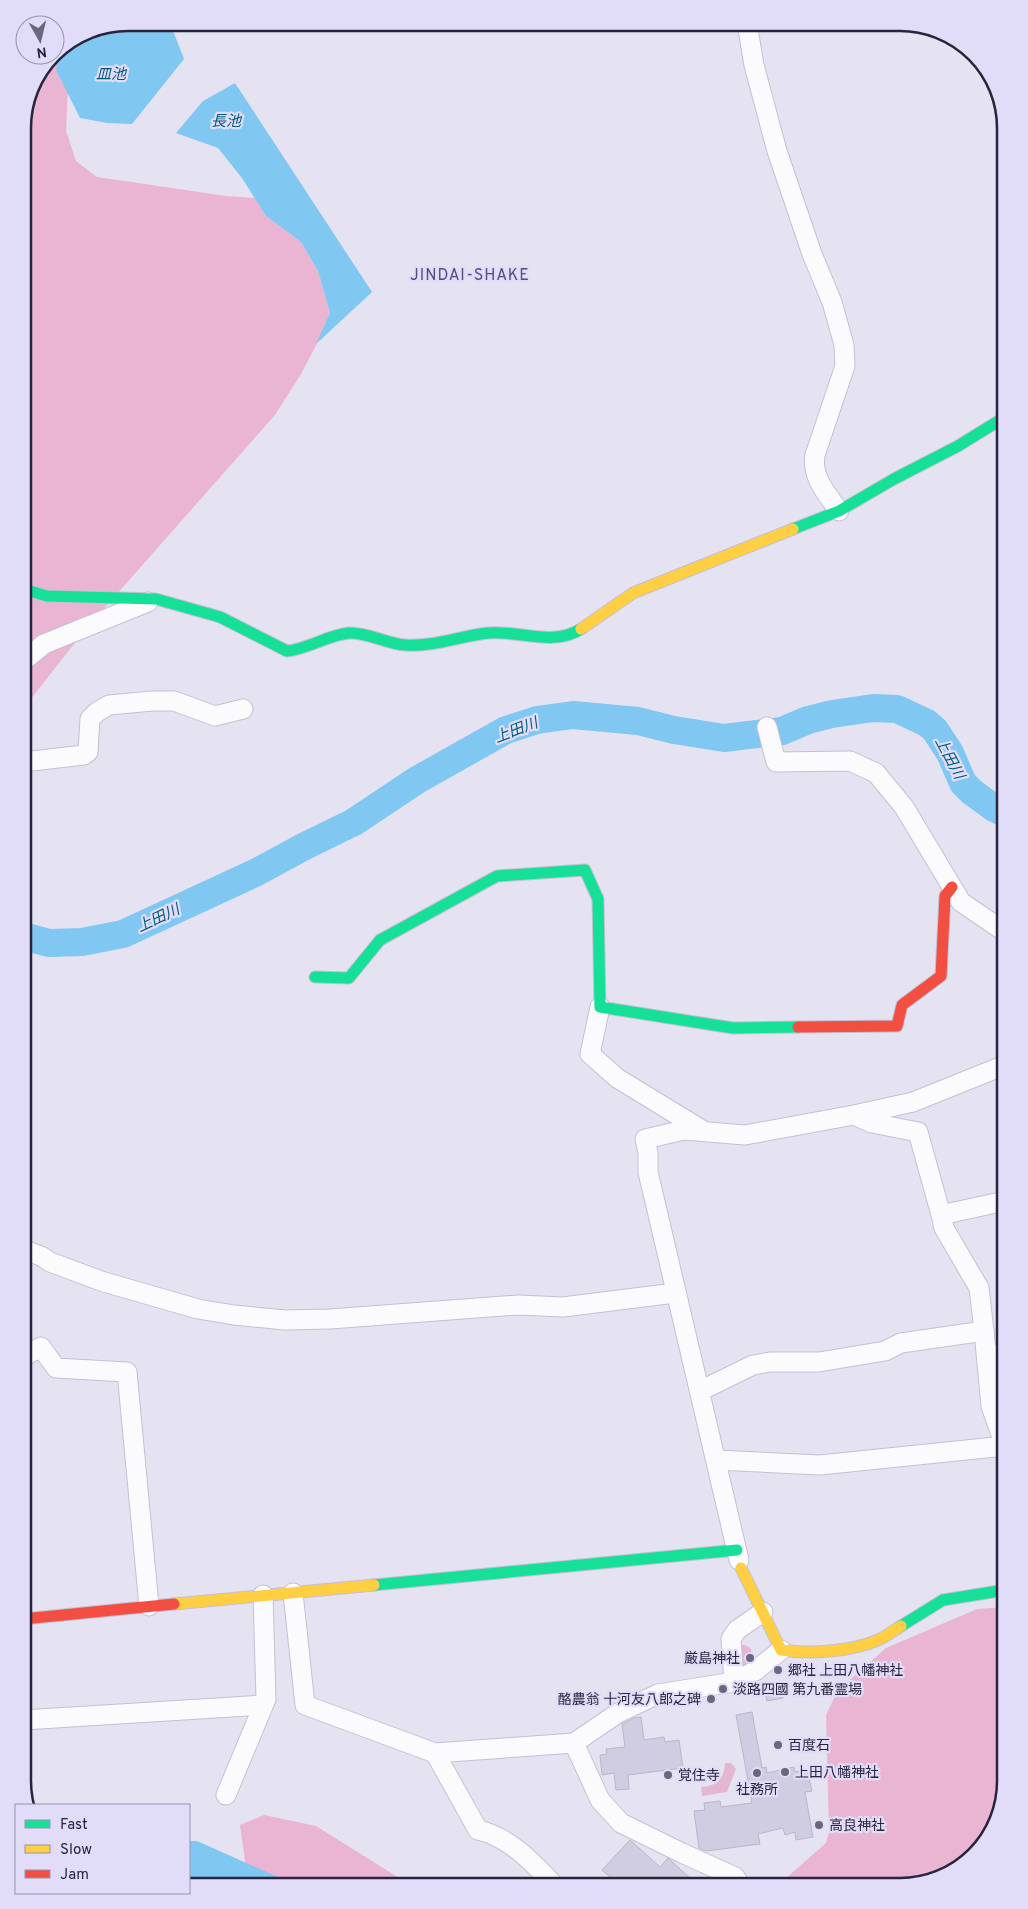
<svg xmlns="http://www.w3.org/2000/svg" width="1028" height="1909" font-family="Overpass,'Noto Sans JP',sans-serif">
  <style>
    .green { fill: #e3b7d0 }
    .forest { fill: #eab5d2 }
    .water { fill: #80c8f1 }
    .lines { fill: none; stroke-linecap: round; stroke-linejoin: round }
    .river { stroke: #80c8f1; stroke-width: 28 }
    .building { fill: #d0cce1; stroke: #bab6ca }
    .street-casing { stroke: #c4c0d4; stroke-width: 21 }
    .fast-casing { stroke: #c4c0d4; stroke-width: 13 }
    .slow-casing { stroke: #c4c0d4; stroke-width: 13 }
    .jam-casing { stroke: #c4c0d4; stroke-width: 13 }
    .street { stroke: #fbfbfd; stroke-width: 19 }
    .fast { stroke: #16e098; stroke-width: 11 }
    .slow { stroke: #ffcf43; stroke-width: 11 }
    .jam { stroke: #f24e42; stroke-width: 11 }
    .poi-dot { fill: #6b667c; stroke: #e1dcf8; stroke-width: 2 }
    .labels { text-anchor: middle; stroke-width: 4.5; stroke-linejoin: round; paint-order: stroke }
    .poi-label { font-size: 14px; fill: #29243d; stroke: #e1dcf8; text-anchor: start }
    .water-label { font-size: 15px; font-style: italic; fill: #00587a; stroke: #e1dcf8 }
    .quarter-label { font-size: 16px; letter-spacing: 1px; fill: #564882; stroke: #e1dcf8 }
    .rim { fill: none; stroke: #29243d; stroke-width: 2.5 }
  </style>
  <rect width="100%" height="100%" fill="#e5e2f2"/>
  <!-- green -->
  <path class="green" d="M 725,1763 L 731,1763 L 736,1769 L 727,1792 L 702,1796 L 701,1787 C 717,1786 724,1779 725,1763 Z"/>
  <!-- forest -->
  <g class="forest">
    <polygon points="88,30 91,30 69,68 66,131 76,161 97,177 226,196 257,198 266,216 301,242 318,271 330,313 326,326 301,374 275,415 85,630 23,709 23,121 31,87 52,55 55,55 55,52"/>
    <polygon points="1005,1607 1005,1781 988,1840 941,1878 900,1886 777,1886 826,1843 829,1832 826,1715 838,1690 886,1648 977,1609"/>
    <polygon points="740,1644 747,1646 751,1649 752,1661 741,1672"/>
    <polygon points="264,1815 316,1826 412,1886 255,1886 246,1868 240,1825"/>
  </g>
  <!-- water -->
  <g class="water">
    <polygon points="128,23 170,23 184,59 132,124 107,123 80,118 56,70 60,49 88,30"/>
    <polygon points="235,83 372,292 316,344 330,313 318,271 301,242 266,216 242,178 218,148 176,133 203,101"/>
    <polygon points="189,1841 197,1841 278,1877 290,1886 189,1886"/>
  </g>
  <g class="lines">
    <!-- river -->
    <polyline class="river" points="23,936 49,943 82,942 123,934 257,872 303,847 354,822 417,780 506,730 537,720 573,715 638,721 674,730 724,738 782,731 808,720 832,714 873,708 897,709 927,723 935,730 950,753 963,783 972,792 994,808 1005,813"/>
  </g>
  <!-- building -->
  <g class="building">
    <polygon points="781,1685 783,1698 767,1701 764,1688"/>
    <polygon points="752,1712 762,1768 766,1767 767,1773 794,1767 795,1772 807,1769 812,1791 805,1792 813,1837 796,1840 795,1832 785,1835 783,1828 758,1834 760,1844 706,1851 699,1848 694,1811 705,1810 704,1803 720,1801 721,1807 752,1803 736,1715"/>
    <polygon points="641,1717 644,1740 664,1737 665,1742 679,1740 683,1768 628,1775 629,1789 616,1790 614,1773 602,1775 600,1755 607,1754 606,1749 625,1747 622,1724 634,1718"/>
    <polygon points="630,1840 660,1867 668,1858 691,1879 684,1886 621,1886 602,1870"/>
  </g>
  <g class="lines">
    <defs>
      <g id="street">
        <path d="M 747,23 L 754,65 L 777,151 L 812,254 L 832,302 L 844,345 L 845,366 L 815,455 C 811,477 827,494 839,511"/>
        <polyline points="23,661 44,644 148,602"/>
        <polyline points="767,727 776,762 850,761 876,773 904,807 961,902 1005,932"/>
        <polyline points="23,762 84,755 88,752 90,719 97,712 109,705 152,701 174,701 215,716 243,709"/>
        <polyline points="600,1007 590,1054 617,1078 702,1130"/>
        <polyline points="854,1115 872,1123 918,1132 941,1215 1005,1201"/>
        <polyline points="941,1215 944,1228 979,1288 984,1331"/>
        <polyline points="23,1249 43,1257 50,1262 104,1282 198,1309 234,1315 285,1320 330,1319 518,1305 563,1307 675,1293"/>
        <polyline points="23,1357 41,1347 56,1368 127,1372 149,1606"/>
        <polyline points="987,1357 1005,1352"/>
        <polyline points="700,1391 753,1365 770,1362 819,1362 885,1351 901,1343 984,1331 991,1406 1005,1446"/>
        <polyline points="716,1460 820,1465 1005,1446"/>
        <polyline points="739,1560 648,1172 648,1153 645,1139 684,1130 745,1135 854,1115 913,1102 1005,1065"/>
        <polyline points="293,1593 305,1705 435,1753"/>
        <polyline points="734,1682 731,1639 737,1630 763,1612"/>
        <polyline points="23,1720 263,1705"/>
        <polyline points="574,1743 600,1800 621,1823 682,1853 735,1877 741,1886"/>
        <polyline points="226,1795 266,1699 263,1595"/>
        <path d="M 555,1886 C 534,1864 510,1837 478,1830 L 435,1753 L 574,1743 L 618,1713 L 658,1694 L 734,1682 L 755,1671 L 781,1650"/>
      </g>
      <g id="fast">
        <polyline points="793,529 839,511 894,479 958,446 1005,417"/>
        <path d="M 23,589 L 47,596 L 156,599 L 220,617 L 287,651 C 309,649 327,635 349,633 C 367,632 387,644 405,645 C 433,647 460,636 488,633 C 519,630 553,647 581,629"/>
        <polyline points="315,977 349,978 380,940 497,876 585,870 598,899 600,1007 733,1028 798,1027"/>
        <polyline points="374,1585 737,1550"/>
        <polyline points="901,1626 943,1600 1005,1590"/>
      </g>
      <g id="slow">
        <polyline points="581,629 633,593 793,529"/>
        <path d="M 741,1568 L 781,1650 C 810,1654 850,1652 878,1640 C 886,1637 894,1630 901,1626"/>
        <polyline points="174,1604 374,1585"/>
      </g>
      <g id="jam">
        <polyline points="798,1027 897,1026 902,1005 941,976 945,896 952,887"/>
        <polyline points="23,1619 174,1604"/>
      </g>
    </defs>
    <!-- street casing -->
    <use href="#street" class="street-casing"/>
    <!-- fast casing -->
    <use href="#fast" class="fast-casing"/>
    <!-- slow casing -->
    <use href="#slow" class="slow-casing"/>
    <!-- jam casing -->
    <use href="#jam" class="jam-casing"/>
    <!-- street -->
    <use href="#street" class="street"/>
    <!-- fast -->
    <use href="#fast" class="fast"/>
    <!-- slow -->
    <use href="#slow" class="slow"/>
    <!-- jam -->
    <use href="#jam" class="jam"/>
  </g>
  <!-- markers -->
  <g class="poi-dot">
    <circle cx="750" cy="1658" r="5"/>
    <circle cx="778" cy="1670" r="5"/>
    <circle cx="723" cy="1689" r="5"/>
    <circle cx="711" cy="1699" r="5"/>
    <circle cx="778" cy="1745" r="5"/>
    <circle cx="785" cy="1772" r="5"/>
    <circle cx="757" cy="1773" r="5"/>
    <circle cx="668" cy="1775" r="5"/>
    <circle cx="819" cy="1825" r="5"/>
  </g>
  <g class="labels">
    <!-- poi labels -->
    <g class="poi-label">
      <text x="740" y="1663" text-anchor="end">厳島神社</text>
      <text x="788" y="1675">郷社 上田八幡神社</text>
      <text x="733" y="1694">淡路四國 第九番霊場</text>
      <text x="701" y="1704" text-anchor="end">酪農翁 十河友八郎之碑</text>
      <text x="788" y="1750">百度石</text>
      <text x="795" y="1777">上田八幡神社</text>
      <text x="678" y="1780">覚住寺</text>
      <text x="757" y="1794" text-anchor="middle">社務所</text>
      <text x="829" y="1830">高良神社</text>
    </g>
    <!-- water labels -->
    <g class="water-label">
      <text x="111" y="79">皿池</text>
      <text x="226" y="126">長池</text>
      <text transform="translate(516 730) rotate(-21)" y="5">上田川</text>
      <text transform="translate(950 758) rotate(62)" y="5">上田川</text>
      <text transform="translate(158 918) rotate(-25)" y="5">上田川</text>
    </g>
    <!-- quarter labels -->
    <g class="quarter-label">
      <text x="470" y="280">JINDAI-SHAKE</text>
    </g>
  </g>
  <!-- crop -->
  <path d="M0 0H1028V1909H0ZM128 31H900A97 97 0 0 1 997 128V1781A97 97 0 0 1 900 1878H128A97 97 0 0 1 31 1781V128A97 97 0 0 1 128 31Z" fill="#e1dcf8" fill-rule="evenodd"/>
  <path class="rim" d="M128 31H900A97 97 0 0 1 997 128V1781A97 97 0 0 1 900 1878H128A97 97 0 0 1 31 1781V128A97 97 0 0 1 128 31Z"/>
  <!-- legend -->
  <rect x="15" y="1804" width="175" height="90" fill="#e1dcf8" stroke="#9792ad"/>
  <rect x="25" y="1820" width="25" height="8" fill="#16e098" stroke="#9792ad"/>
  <text x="60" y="1829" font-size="15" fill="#29243d">Fast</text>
  <rect x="25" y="1845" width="25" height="8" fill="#ffcf43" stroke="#9792ad"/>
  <text x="60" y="1854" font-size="15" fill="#29243d">Slow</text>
  <rect x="25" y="1870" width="25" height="8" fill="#f24e42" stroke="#9792ad"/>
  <text x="60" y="1879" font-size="15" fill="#29243d">Jam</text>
  <!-- north arrow -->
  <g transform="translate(40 40) rotate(172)"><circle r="24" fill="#e1dcf8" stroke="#9792ad"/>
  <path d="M0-4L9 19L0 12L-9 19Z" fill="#6b667c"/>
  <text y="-8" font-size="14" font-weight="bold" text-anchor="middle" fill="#29243d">N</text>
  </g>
</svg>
